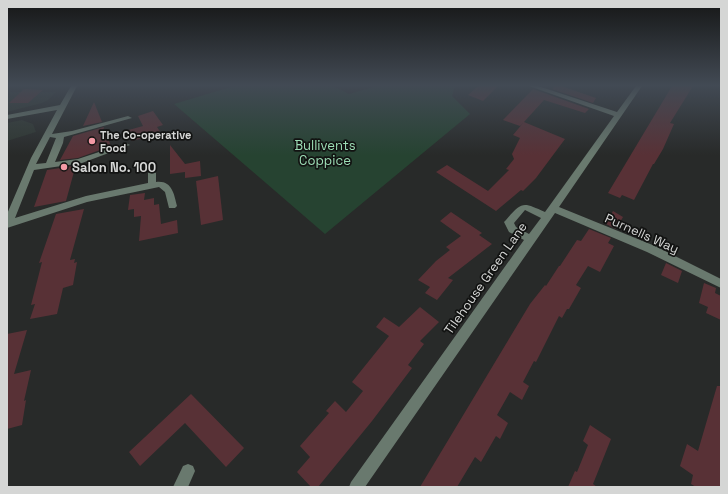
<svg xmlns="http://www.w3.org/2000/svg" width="728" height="494" font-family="'Space Grotesk',sans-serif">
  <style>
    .built { fill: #2e3630 }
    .green { fill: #264331 }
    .building { fill: #583136 }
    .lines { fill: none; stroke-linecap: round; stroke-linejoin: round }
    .minor { fill: #69796e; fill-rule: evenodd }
    .poi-dot { fill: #f49aa5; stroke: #121312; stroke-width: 1.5 }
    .labels { text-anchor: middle; stroke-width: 3.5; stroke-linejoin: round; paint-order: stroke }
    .far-poi-label { font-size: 11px; font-weight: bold; fill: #d5d6d5; stroke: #121312; text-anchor: start }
    .park-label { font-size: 13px; fill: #9ddeb6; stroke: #121312 }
    .poi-label { font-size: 13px; font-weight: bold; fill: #d5d6d5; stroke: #121312; text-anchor: start }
    .street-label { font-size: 13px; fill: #d5d6d5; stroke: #121312 }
  </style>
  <rect width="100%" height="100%" fill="#282a29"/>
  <!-- built -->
  <g class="built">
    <polygon points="10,92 56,92 48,100 42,103 7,112 7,101"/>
    <polygon points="22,120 33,124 36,132 7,141 7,123"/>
  </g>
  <!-- green -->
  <polygon class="green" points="234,86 333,86 349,94 377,86 455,86 452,96 470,114 325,234 174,104"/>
  <!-- building -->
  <g class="building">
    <polygon points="478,86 498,86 483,101 468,95"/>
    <polygon points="555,86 561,86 596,98 593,103 552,89"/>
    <polygon points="672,86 693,86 670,123 674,124 663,149 654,164 653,164 634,200 622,195 620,198 608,193"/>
    <polygon points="24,89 43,90 28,103 9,103"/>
    <polygon points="533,89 589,109 585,113 544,100 524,122 565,139 536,178 523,191 521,190 496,211 436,172 447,165 488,191 509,170 506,169 514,159 512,154 520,138 513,135 523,123 520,126 503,120"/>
    <polygon points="94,102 102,122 83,126"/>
    <polygon points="153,111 163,125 157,127 161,133 132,141 125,131 143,126 138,116"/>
    <polygon points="104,127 102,135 106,133 111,146 78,158 60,160 73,136"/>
    <polygon points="170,145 185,164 200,161 201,176 185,178 185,172 170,174"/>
    <polygon points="80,165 79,167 75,168 66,201 34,207 47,170"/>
    <polygon points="218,176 223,220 201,225 196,181"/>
    <polygon points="145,193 144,200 154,198 154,205 159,204 161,224 177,220 178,233 139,241 141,216 134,217 134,209 128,210 130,195"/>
    <polygon points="84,209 70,260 75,259 74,263 77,262 73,285 63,288 57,314 30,319 35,304 31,305 42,262 39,263 56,214"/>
    <polygon points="613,211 623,217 616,229 606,224"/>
    <polygon points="451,212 482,233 479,235 492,244 448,278 453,280 437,300 425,293 430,287 418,280 436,261 450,250 446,247 461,236 440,221"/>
    <polygon points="589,229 611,238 608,243 614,246 600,272 588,266 576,285 581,288 569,309 567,309 562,318 559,316 536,362 534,361 523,382 529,386 522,400 510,392 497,415 508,423 500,439 496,436 481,462 475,457 457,487 420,487 530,304 545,285 546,286 559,266 560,266 577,240 581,241"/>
    <polygon points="666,263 682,271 678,283 661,275"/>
    <polygon points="704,283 716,288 715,293 721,296 721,320 706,313 708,307 699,303"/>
    <polygon points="420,307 439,322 420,341 424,344 408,365 412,368 372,421 318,487 311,487 297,472 310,457 300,446 329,413 326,411 335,401 346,412 363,391 352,382 389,336 376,327 384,317 399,327"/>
    <polygon points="27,330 14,374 31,370 24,401 26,400 22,425 7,429 7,334"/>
    <polygon points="717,386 721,386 721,487 696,487 691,484 693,475 680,466 687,444 698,451"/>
    <polygon points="191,394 244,448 226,467 185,423 140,466 129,452"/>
    <polygon points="590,425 611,439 593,484 597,487 568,487 575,471 577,472 588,445 583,441"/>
  </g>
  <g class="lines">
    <!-- minor -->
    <g class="minor">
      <path d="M 71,86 L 77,86 L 52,134 L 72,131 L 128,116 L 132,118 L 64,137 L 63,143 L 55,162 L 78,159 L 126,143 L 130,145 L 82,163 L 34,170 L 15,218 L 86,196 L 148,183 L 148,173 L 152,170 L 156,173 L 156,182 C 172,180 174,194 177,206 L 175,208 L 169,208 L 165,192 L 159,187 L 87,202 L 7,228 L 7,214 L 31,158 L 57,110 L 7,119 L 7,115 L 60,105 ZM 50,137 L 56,138 L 46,163 L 36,164 Z"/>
      <path d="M 529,86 L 538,86 L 617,112 L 636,86 L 642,86 L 559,207 L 655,246 L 721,279 L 721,288 L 647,252 L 555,213 L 365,487 L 349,487 L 351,482 L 524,240 L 509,232 L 504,222 L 506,220 C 522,201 523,202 545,212 L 614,116 ZM 525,210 L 541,218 L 529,234 L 516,227 L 514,223 Z"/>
      <polygon points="188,464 193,466 195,471 188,487 173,487 183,466"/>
    </g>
  </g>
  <!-- sky -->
  <linearGradient id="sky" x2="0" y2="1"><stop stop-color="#161717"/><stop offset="0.55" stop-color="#424a54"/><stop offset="1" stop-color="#424a54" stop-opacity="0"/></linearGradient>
  <rect width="728" height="155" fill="url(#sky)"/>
  <!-- markers -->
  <g class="poi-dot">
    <circle cx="92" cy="141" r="4"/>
    <circle cx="64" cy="167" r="4"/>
  </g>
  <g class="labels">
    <!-- far-poi labels -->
    <g class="far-poi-label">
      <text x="100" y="139">The Co-operative<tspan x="100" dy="13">Food</tspan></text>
    </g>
    <!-- park labels -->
    <g class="park-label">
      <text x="325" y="150">Bullivents<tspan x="325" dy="15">Coppice</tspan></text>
    </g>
    <!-- poi labels -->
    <g class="poi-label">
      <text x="72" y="172">Salon No. 100</text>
    </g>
    <!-- street labels -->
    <g class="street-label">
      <text transform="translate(642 233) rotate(24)" y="5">Purnells Way</text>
      <text transform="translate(485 278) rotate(-55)" y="5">Tilehouse Green Lane</text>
    </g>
  </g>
  <!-- border -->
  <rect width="728" height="494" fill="none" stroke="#d5d6d5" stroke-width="16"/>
</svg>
